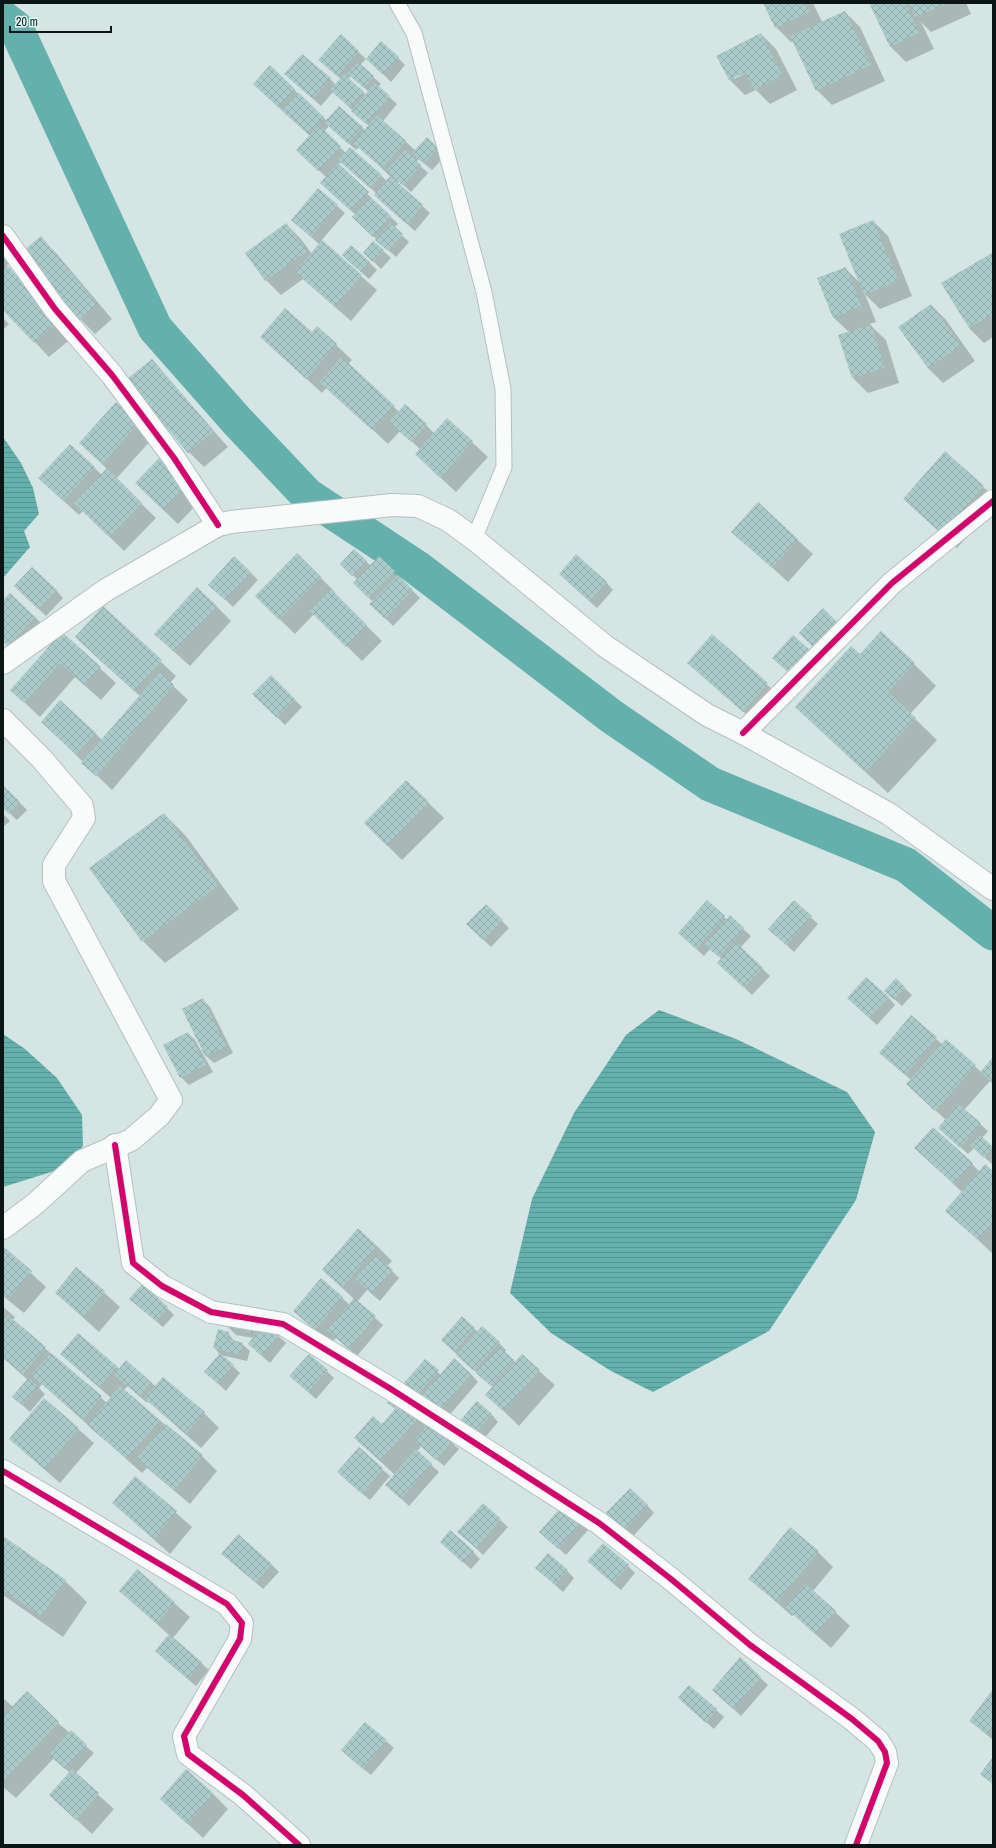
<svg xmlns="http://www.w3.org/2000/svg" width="996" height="1848" font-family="'Archivo Narrow',sans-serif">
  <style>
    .water { fill: url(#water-rules) }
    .shadow { fill: #0003; fill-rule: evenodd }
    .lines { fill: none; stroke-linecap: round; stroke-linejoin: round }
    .canal { stroke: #63b0ac; stroke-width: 35 }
    .building { fill: url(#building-cross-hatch) }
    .service-casing { stroke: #b4c0c0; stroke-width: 17 }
    .minor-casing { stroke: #b4c0c0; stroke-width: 24 }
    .secondary-casing { stroke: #b4c0c0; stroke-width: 24 }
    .service { stroke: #f9fbfb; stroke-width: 15 }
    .minor { stroke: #f9fbfb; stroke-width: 22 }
    .secondary { stroke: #f9fbfb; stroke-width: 22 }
    .cycleway-casing { stroke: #dbf8f5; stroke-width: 8 }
    .cycleway { stroke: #d6006c; stroke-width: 6 }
  </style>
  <defs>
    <pattern id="water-rules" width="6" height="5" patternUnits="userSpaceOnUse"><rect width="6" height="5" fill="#63b0ac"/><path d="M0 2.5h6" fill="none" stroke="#559693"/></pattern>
    <pattern id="building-cross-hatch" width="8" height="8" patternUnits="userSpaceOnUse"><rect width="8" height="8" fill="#aacbc9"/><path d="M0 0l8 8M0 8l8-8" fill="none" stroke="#91adac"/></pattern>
  </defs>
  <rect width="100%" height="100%" fill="#d4e5e3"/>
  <!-- water -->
  <g class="water">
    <polygon points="3,437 21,463 33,488 39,514 24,531 30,547 3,578"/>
    <polygon points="659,1010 736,1039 847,1092 875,1132 856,1200 769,1331 653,1392 611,1371 551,1333 510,1293 532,1199 574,1113 626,1035"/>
    <polygon points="3,1034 25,1049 57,1078 82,1115 83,1146 64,1168 3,1187"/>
  </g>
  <!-- shadow -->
  <g class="shadow">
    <polygon points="764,3 813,3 822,22 845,12 860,27 885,81 832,105 817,90 794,41 791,42 776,27"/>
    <polygon points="871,3 966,3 971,14 931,32 921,22 934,49 906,62 891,47"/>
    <path d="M 761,34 L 776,49 L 797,90 L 770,104 L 756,90 L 745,95 L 730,80 L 718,57 ZM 749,69 L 750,71 L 734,79 L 734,77 Z"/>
    <path d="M 341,36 L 366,59 L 360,65 L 381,84 L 378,87 L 397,104 L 383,121 L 416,151 L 438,148 L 445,156 L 432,170 L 419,159 L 416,162 L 428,173 L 411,192 L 399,181 L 397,184 L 430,213 L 415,231 L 383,203 L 375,195 L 377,194 L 341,162 L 338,165 L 398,224 L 394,228 L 409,242 L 396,257 L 361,225 L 356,215 L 328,190 L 326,177 L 305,157 L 310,136 L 261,91 L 270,67 L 327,121 L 339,107 L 365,130 L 369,126 L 333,92 L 321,106 L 293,81 L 330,79 L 336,85 L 341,79 L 327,67 ZM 351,76 L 369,92 L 366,95 L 348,79 ZM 329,126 L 356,150 L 359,147 L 391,177 L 387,181 L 350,148 L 346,153 L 324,132 Z"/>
    <polygon points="398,58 405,65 391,82 375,66"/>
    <polygon points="318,189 345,213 321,241 377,290 351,321 303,279 281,295 266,280 286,224 301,239 312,254 320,245 292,220"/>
    <polygon points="873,221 888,236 912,296 880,309 865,294 876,322 869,324 886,340 899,383 868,393 853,378 849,332 833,317 845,268 860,283"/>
    <polygon points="41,238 56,253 112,319 95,334 80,319"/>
    <polygon points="3,243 16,256 6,266 73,337 49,357 3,308"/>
    <polygon points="383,251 391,258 381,269 372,260"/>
    <polygon points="992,254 993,337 984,343 969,328"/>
    <polygon points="350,262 369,262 377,270 369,279"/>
    <polygon points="931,305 946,320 975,361 943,383 928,368 900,327"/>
    <polygon points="3,318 9,324 3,330"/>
    <polygon points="317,327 352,360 348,364 399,412 426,425 435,434 447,419 488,457 456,492 431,469 420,449 400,431 388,444 327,387 322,393 261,337 312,333"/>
    <polygon points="151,360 228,447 204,467 189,452"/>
    <polygon points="116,404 153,438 116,479 156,518 124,551 83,511 79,515 55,493 70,445 102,475 107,469 81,443"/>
    <polygon points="946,453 993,496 993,508 957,548 919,513"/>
    <polygon points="159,459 201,500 178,524 151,498"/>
    <polygon points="758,504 813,554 788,582 733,532"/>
    <polygon points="354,550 371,566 394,572 420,598 393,626 371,604 373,602 355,583 358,580 341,564"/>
    <polygon points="250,572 258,580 233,607 217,592"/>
    <polygon points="320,577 335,592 334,594 382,641 362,661 314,614 295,634 271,611"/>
    <polygon points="567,581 606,582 613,590 597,608"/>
    <polygon points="15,586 56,590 63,598 46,616"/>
    <polygon points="3,602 35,617 49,632 23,660 3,641"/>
    <polygon points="216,606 231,621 190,666 171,649"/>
    <polygon points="103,608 176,676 170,683 188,700 112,790 42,722 95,733 102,740 140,696 91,652"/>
    <polygon points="62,633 116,683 101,700 75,677 40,717 11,690"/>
    <polygon points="712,636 783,699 759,726 689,663"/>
    <polygon points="860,655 914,664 936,686 910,714 937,740 888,793 796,707"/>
    <polygon points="271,676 302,707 285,725 254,694"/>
    <polygon points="406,781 444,818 402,860 380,838"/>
    <polygon points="3,786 27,810 17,820 3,807"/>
    <polygon points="3,814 10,821 3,827"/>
    <polygon points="164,814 186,836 239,909 165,963 143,941"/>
    <polygon points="707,901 727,920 743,929 751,936 740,948 770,976 752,995 726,970 722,959 710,949 704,956 679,933"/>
    <polygon points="794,902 818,924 794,952 777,936"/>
    <polygon points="502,921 509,928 491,947 467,924"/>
    <polygon points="896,980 912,995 902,1006 893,998"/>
    <polygon points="888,997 895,1005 877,1025 855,1005"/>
    <polygon points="203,1000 210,1007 233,1053 214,1063 206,1056 183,1010"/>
    <polygon points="911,1017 943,1045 946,1040 981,1072 993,1059 993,1083 990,1081 964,1110 988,1131 982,1138 993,1148 992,1164 974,1148 968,1154 947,1135 946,1120 907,1084 911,1080 881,1053"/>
    <polygon points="188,1033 195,1040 213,1072 189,1085 181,1077"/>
    <polygon points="915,1148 972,1164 980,1172 993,1172 993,1254 946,1210 962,1192"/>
    <polygon points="377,1246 392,1261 387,1266 399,1278 380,1301 367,1290 357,1302 383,1325 357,1356 336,1338 331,1344 294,1311 321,1279 350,1305 354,1299 323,1270"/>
    <polygon points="4,1248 46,1287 24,1313 3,1296"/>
    <polygon points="77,1268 120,1307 99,1332 56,1293"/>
    <polygon points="138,1306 167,1308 174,1315 163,1327"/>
    <polygon points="3,1307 15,1317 13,1320 107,1403 111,1398 61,1354 117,1367 120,1370 151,1382 156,1387 204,1413 219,1428 201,1448 148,1401 147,1403 128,1386 124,1390 202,1456 217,1471 190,1504 147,1468 142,1473 42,1384 39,1388 45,1394 30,1412 13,1397 28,1380 3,1358"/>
    <polygon points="462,1318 478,1332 499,1343 506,1350 504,1352 516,1363 522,1356 555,1385 519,1426 487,1395 494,1388 450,1348"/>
    <polygon points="265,1324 286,1343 270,1363 256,1351 253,1338 236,1335 228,1327"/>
    <polygon points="228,1333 235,1342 242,1344 250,1351 247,1361 220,1355 214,1347"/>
    <polygon points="309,1355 334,1378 316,1399 298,1383"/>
    <polygon points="425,1360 441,1375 471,1374 478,1382 446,1419 412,1392"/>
    <polygon points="233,1366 240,1373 226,1391 205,1372"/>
    <polygon points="44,1399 94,1443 60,1483 10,1439"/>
    <polygon points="389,1403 418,1418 427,1427 451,1442 459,1449 444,1466 421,1446 417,1452 439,1472 409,1506 394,1492 395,1475 355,1438 382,1425 396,1410"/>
    <polygon points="491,1414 498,1422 482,1441 468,1430"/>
    <polygon points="359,1449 390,1476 370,1500 346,1480"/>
    <polygon points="135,1477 192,1527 170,1554 113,1503"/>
    <polygon points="483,1505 508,1527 483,1555 459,1532"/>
    <polygon points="647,1505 654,1513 628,1542 610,1526"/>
    <polygon points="581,1523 588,1530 566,1555 548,1539"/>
    <polygon points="3,1537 65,1581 87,1602 63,1637 3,1595"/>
    <polygon points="448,1549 473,1552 480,1559 471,1569"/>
    <polygon points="818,1552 833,1567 813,1591 850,1626 831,1648 794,1615 792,1616 750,1579"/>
    <polygon points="230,1561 271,1564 279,1572 263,1589"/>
    <polygon points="628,1566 635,1573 621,1590 596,1569"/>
    <polygon points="137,1570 190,1617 173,1638 209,1670 196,1686 163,1658 169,1635 120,1591"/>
    <polygon points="567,1571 574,1578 563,1592 544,1575"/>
    <polygon points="740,1659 768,1685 741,1716 721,1697"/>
    <polygon points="689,1686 724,1717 714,1729 686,1705"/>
    <polygon points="993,1691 993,1740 970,1721"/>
    <polygon points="3,1698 13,1707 58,1723 94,1753 75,1774 114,1809 92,1834 50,1795 70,1773 54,1758 16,1798 3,1787"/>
    <polygon points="386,1741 394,1748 371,1775 350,1758"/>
    <polygon points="213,1794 228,1809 203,1838 161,1799"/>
  </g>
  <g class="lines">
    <!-- canal -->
    <polyline class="canal" points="3,18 16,28 155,328 237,421 307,495 416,567 611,716 710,784 906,865 993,933"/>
  </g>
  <!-- building -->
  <g class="building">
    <polygon points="763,3 806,3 810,12 775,28"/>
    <polygon points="869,3 905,3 919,33 890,47"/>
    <polygon points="909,3 948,3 915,17"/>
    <polygon points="845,11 871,65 816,91 790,36"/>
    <polygon points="761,33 782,75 755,90 745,73 729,80 716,56"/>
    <polygon points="341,34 359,51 337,76 318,60"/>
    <polygon points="381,41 399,57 383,75 366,59"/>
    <polygon points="302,54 331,78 313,99 284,74"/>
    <polygon points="358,62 374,76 364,88 347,74"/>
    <polygon points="270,65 295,89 278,107 253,84"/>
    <polygon points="344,74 364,92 350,108 330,90"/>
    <polygon points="375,83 390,96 366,124 351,111"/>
    <polygon points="299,93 324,117 308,134 282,111"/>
    <polygon points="339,106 363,127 348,144 324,122"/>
    <polygon points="377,115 406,141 382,168 353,143"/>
    <polygon points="319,125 341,146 318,171 296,150"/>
    <polygon points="427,137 438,148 424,164 412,153"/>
    <polygon points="350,147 382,175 370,188 338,160"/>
    <polygon points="405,150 421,165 403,186 386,171"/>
    <polygon points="338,163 369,192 351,211 320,183"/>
    <polygon points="390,176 423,205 407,224 374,195"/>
    <polygon points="318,188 338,205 311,237 291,220"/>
    <polygon points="370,197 391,216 373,237 352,217"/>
    <polygon points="873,220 898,281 864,295 839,234"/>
    <polygon points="286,223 307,251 265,281 245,253"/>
    <polygon points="390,223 403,234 388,251 375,240"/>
    <polygon points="41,236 97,304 79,320 22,252"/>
    <polygon points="322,240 362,275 335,307 295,272"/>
    <polygon points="373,241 384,250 373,262 363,253"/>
    <polygon points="351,245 370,262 361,272 342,255"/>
    <polygon points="992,253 993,314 969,328 941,283"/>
    <polygon points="7,265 58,321 34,343 3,310 3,268"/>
    <polygon points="846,267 861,306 833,318 817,278"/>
    <polygon points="931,304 961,345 928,368 898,327"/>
    <polygon points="285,308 312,332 317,326 337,344 306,379 260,337"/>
    <polygon points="871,324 885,368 852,378 838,335"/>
    <polygon points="342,357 395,406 372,430 319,382"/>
    <polygon points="152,359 214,431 188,453 126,380"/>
    <polygon points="116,402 139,423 102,464 79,443"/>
    <polygon points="405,404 427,424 411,442 389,422"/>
    <polygon points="447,418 473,441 440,478 415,454"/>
    <polygon points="70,444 95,467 63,501 38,478"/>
    <polygon points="945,451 984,486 942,534 903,499"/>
    <polygon points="159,458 187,484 163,510 135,483"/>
    <polygon points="107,468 142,503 109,537 74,503"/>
    <polygon points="758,502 798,539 772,568 731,532"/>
    <polygon points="354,549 367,561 352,576 340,564"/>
    <polygon points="297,553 321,577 279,620 255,596"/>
    <polygon points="576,554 607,582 589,601 559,574"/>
    <polygon points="234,556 251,572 225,600 208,585"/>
    <polygon points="379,556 395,571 368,598 353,583"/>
    <polygon points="32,567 57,590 38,609 14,586"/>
    <polygon points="398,575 413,590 385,619 369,604"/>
    <polygon points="197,587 217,606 174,652 154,634"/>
    <polygon points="331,589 367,625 346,647 310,611"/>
    <polygon points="10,593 35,617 8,646 3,641 3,600"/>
    <polygon points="103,606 162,660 134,691 75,637"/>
    <polygon points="823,608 841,626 817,651 799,633"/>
    <polygon points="881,631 915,663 888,692 916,718 865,772 795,707 851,646 860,654"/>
    <polygon points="62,632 101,667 85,685 60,663 24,703 10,690"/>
    <polygon points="712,634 768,683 743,712 687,663"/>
    <polygon points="793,635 811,651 790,674 772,658"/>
    <polygon points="160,672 174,685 96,776 81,763"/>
    <polygon points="271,675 295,699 277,718 252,694"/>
    <polygon points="60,700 96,733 76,754 41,722"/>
    <polygon points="406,780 429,802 387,846 364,823"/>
    <polygon points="3,785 20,802 9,814 3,808"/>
    <polygon points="164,813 218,886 142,942 89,868"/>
    <polygon points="707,900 725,916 696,949 678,933"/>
    <polygon points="794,900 812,916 786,945 768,929"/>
    <polygon points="486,904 503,920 483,940 466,924"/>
    <polygon points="730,915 744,928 719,957 704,945"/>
    <polygon points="736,942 763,968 744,988 717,963"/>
    <polygon points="866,977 889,997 869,1018 847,998"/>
    <polygon points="896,978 905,987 894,1000 884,991"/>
    <polygon points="203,998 226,1046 205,1056 182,1009"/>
    <polygon points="911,1015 937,1037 905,1075 879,1053"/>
    <polygon points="188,1032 206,1065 180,1078 163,1045"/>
    <polygon points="946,1039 976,1065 935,1111 906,1084"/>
    <polygon points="993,1057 993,1084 980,1072"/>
    <polygon points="958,1104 981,1123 960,1148 938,1128"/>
    <polygon points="933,1127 973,1163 954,1184 914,1148"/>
    <polygon points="980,1135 993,1147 984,1158 970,1145"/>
    <polygon points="985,1164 993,1171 993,1224 978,1240 945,1211"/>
    <polygon points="358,1228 377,1246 342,1288 322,1270"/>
    <polygon points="3,1246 32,1271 8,1299 3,1295"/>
    <polygon points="376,1255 393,1270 372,1294 355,1279"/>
    <polygon points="76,1267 105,1291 83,1317 55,1293"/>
    <polygon points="321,1278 343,1297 315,1330 293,1311"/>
    <polygon points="142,1284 168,1307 156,1321 129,1299"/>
    <polygon points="354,1298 376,1316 349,1349 327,1330"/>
    <polygon points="8,1315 46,1347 23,1374 3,1357 3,1321"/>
    <polygon points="462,1316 475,1328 454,1352 441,1340"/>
    <polygon points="229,1317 255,1323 253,1333 227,1327"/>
    <polygon points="265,1323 280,1335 262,1356 248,1344"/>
    <polygon points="482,1326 500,1342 474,1371 456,1355"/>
    <polygon points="218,1329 229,1332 227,1338 243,1343 240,1355 213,1348"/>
    <polygon points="78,1333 117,1366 99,1387 60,1354"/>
    <polygon points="500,1347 514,1360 491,1386 476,1373"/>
    <polygon points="51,1353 102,1396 83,1419 31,1375"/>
    <polygon points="220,1353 234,1365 218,1384 204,1372"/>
    <polygon points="309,1354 328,1370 308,1392 289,1376"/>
    <polygon points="522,1354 540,1370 503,1411 485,1395"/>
    <polygon points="454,1358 471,1374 439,1412 421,1397"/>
    <polygon points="425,1359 439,1370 417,1396 403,1384"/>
    <polygon points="126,1360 151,1382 139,1396 114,1375"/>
    <polygon points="163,1377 205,1412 186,1434 144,1398"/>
    <polygon points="28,1378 38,1386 22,1405 12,1397"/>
    <polygon points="120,1386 160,1420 127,1459 87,1425"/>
    <polygon points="394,1396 419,1417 380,1461 354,1438 373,1416 382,1424 395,1409 387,1403"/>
    <polygon points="44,1398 79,1428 44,1469 9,1439"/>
    <polygon points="477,1401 492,1414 474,1435 459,1422"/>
    <polygon points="430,1422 452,1441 436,1460 414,1440"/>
    <polygon points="166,1424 203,1455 174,1490 137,1458"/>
    <polygon points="359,1447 383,1468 362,1494 337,1472"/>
    <polygon points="416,1449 432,1464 401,1499 385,1485"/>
    <polygon points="135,1476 177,1511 154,1539 112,1503"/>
    <polygon points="630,1488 648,1505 620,1535 601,1518"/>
    <polygon points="483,1503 501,1519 476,1548 457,1532"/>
    <polygon points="563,1505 581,1522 558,1549 539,1532"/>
    <polygon points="790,1527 819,1551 777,1602 748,1579"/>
    <polygon points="450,1530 474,1551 463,1563 440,1542"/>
    <polygon points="238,1534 272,1564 256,1582 221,1554"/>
    <polygon points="3,1536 66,1580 41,1616 3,1590"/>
    <polygon points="603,1543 629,1565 613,1583 587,1561"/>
    <polygon points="548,1553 568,1570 555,1585 535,1568"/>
    <polygon points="137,1569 175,1602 157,1624 119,1591"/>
    <polygon points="806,1584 836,1611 815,1634 785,1607"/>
    <polygon points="169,1634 202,1662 188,1679 155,1651"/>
    <polygon points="740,1657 761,1677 733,1709 712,1690"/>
    <polygon points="689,1685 717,1709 706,1723 678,1698"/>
    <polygon points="993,1689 993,1727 987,1734 969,1721"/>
    <polygon points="27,1691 59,1722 3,1781 3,1716"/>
    <polygon points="365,1722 387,1740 363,1769 341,1750"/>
    <polygon points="71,1730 87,1745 65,1769 49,1755"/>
    <polygon points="993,1757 993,1784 980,1774"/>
    <polygon points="72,1769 99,1793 76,1820 49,1795"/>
    <polygon points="186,1769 214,1794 187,1824 160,1799"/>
  </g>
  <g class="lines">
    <defs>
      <polyline id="service" points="397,3 414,33 484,292 503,389 504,467 474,539"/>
      <g id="minor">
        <polyline points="3,236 55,309 112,375 174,458 218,525"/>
        <polyline points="3,720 42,759 82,806 84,818 54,865 54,881 171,1100 159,1116 131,1140 82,1161 35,1204 3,1228"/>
        <polyline points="743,733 892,583 993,501"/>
        <polyline points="115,1145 133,1263 162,1286 211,1312 283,1324 391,1389 599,1523 671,1579 750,1645 852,1719 878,1741 885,1752 887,1763 856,1845"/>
        <polyline points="3,1471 227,1604 242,1623 240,1639 184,1736 188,1754 243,1795 299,1845"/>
      </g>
      <polyline id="secondary" points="3,663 106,590 218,525 231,522 392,505 418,506 448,520 474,539 605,646 707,715 743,733 889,814 993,889"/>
    </defs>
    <!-- service casing -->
    <use href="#service" class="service-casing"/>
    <!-- minor casing -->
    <use href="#minor" class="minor-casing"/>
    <!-- secondary casing -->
    <use href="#secondary" class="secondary-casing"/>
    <!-- service -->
    <use href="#service" class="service"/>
    <!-- minor -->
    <use href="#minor" class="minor"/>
    <!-- secondary -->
    <use href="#secondary" class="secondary"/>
    <defs>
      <g id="cycleway">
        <polyline points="3,236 55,309 112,375 174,458 218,525"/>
        <polyline points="743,733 892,583 993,501"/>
        <polyline points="115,1145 133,1263 162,1286 211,1312 283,1324 391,1389 599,1523 671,1579 750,1645 852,1719 878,1741 885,1752 887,1763 856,1845"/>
        <polyline points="3,1471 227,1604 242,1623 240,1639 184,1736 188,1754 243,1795 299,1845"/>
      </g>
    </defs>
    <!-- cycleway casing -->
    <use href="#cycleway" class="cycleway-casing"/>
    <!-- cycleway -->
    <use href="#cycleway" class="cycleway"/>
  </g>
  <!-- border -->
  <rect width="996" height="1848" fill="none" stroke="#0b1514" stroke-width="8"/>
  <!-- scale -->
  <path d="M10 26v6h101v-6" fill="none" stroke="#0b1514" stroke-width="2"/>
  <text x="16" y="26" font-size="12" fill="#0b1514" stroke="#dbf8f5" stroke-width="3" paint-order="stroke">20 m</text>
</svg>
